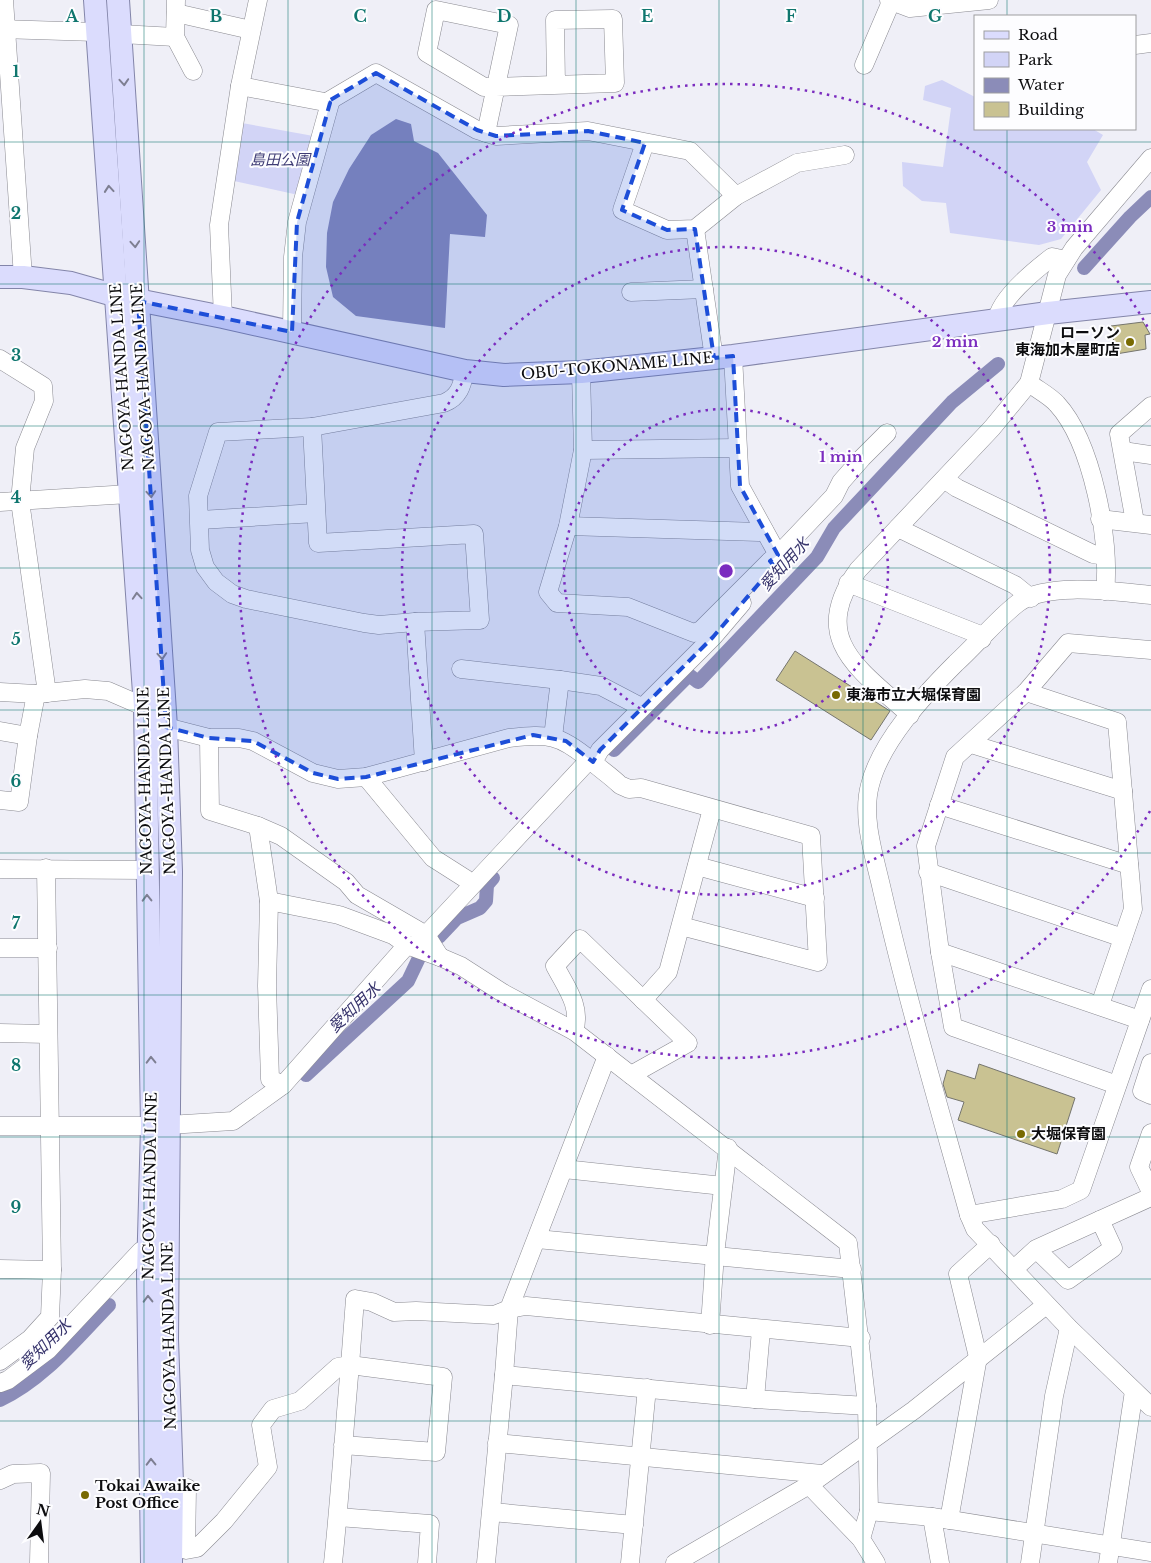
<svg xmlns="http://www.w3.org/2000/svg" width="1151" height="1563" font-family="'Libre Baskerville','Noto Sans JP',serif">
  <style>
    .green { fill: #d2d4f6 }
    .water { fill: #8b8cb8 }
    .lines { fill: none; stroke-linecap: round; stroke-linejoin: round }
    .canal { stroke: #8b8cb8; stroke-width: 14 }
    .building { fill: #c9c292; stroke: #75756e }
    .minor-casing { stroke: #8a8a91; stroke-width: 19 }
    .major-casing { stroke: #8385a9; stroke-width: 24 }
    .minor { stroke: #fff; stroke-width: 18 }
    .major { stroke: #dbdcfd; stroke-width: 22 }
    .oneway { stroke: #7e7f92 }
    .marked { fill: #1d4ed8; fill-opacity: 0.2; stroke: #1d4ed8; stroke-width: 4; stroke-dasharray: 10 6; stroke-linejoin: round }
    .grid { fill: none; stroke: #0f766e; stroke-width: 1; stroke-opacity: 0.55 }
    .ring { fill: none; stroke: #7b2cbf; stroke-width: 2.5; stroke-dasharray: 2.5 5 }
    .poi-dot { fill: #786a02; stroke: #fdfdff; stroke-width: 2 }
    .labels { text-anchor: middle; stroke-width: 4; stroke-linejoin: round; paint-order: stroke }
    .park-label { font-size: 15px; font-style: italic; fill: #3f3c75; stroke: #fdfdff }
    .poi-label { font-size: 15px; font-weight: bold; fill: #0d0d0f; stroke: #fdfdff; text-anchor: start }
    .street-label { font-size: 15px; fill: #0d0d0f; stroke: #fdfdff }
    .water-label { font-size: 16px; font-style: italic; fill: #37346c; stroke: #fdfdff }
    .grid-label { font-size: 16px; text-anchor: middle; font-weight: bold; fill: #0f766e; stroke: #fdfdff; stroke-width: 4; stroke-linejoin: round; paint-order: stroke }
    .centre { fill: #7b2cbf; stroke: #fdfdff; stroke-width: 2.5 }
    .ring-label { font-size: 15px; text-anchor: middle; font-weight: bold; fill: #7b2cbf; stroke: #fdfdff; stroke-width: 4; stroke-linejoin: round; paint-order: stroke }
  </style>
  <rect width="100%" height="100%" fill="#efeff7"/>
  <!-- green -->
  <g class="green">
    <polygon points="942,80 975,97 975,129 1093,129 1103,135 1087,162 1101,190 1061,239 1039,245 950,233 946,203 922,201 903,186 902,162 943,167 951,108 923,100 925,86"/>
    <polygon points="242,123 319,137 303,196 234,181"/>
  </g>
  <!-- water -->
  <polygon class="water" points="396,119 411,124 414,141 438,153 487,215 485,237 450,234 445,328 356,316 333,297 326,267 327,233 333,202 349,169 371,135"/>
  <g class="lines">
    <!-- canal -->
    <g class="canal">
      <polyline points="1084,268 1130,217 1151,197"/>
      <polyline points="614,750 689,675 698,682 817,557 834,528 952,402 998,364"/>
      <polyline points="439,937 457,918 480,908 486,901 487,885 493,878"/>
      <polyline points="306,1075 408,981 418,960"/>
      <path d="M 0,1400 C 44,1379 75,1340 109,1305"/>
    </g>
  </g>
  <!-- building -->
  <g class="building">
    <polygon points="1143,322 1150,334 1145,335 1146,349 1116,354 1111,326"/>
    <polygon points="795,651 890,711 871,740 776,680"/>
    <polygon points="979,1064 1075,1098 1057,1154 958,1120 964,1102 947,1097 943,1084 947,1070 975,1079"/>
  </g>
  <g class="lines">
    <defs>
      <g id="minor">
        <polyline points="4,0 23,277"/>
        <polyline points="176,0 175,37 193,71"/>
        <polyline points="258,0 240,86 330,103 297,222 293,257 292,332"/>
        <polyline points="889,0 910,8 989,0"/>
        <polyline points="176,13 251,30"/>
        <polyline points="0,29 96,32"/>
        <polyline points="121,34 175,37"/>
        <polyline points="1135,45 1151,43"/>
        <polyline points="864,65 891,2"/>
        <polyline points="327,102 376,73 477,130 496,136 588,131 690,151 736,196 797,163 845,155"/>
        <polyline points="486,133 509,25 436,10 427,53 484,87 496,87 615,83 613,19 555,20 556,85"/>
        <polyline points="645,143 622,210 667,230 695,229 736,196"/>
        <polyline points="695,229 714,358"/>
        <polyline points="631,292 704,289"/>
        <polyline points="223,317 219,225 240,86"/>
        <path d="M 997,321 C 998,300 1035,270 1052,257 L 1066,260"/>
        <polyline points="733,356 740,486 778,555"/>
        <polyline points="0,359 43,386 44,401 25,448 20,501 47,693"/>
        <polyline points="581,372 583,450 568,526 548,592 557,603 628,607 694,633 701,630 770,561"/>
        <path d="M 1029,383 C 1038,390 1050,396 1057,404 C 1092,442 1111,541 1105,591"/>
        <polyline points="312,427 218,432 198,496 200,550 205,567 216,582 232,594 246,599 364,623 379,625 415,622"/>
        <polyline points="583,450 737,448"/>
        <polyline points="1123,451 1151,455"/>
        <polyline points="944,479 957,488 1093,554 1105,556"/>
        <polyline points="0,502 129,494"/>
        <polyline points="1100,519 1151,525"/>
        <polyline points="200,520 316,513"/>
        <polyline points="1135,522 1119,434 1151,406"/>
        <polyline points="568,526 759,532 764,530"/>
        <polyline points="898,528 1015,585 1031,598"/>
        <polyline points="771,570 774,566 770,561 778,555 834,496 841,482 862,458 887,433"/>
        <polyline points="848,583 978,634 982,639"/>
        <path d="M 1151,595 C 1117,592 1047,581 1018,603 C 996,620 977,644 956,663 C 924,695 881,741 870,785 C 861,818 875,858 882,890 C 907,999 939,1107 969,1215 L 975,1229 L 1069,1328 L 1151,1407"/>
        <polyline points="461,669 560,680 553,737"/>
        <polyline points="560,680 601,686 641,707"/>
        <path d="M 0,692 L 36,694 L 85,689 L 108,691 L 145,707 L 166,727 L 209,738 L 239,738 L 253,741 L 313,773 L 338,779 L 366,777 L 509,738 C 549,734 559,734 590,760 C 600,769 611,776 620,785 L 629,789 L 641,788 L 811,836 L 818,962 L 681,926"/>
        <polyline points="1026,692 1117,722 1133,909 1100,1005"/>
        <path d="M 910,715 C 862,671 807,640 858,570 L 992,428 L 1029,383 L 1057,275 L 1074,248 L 1151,158"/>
        <polyline points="0,731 28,736"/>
        <polyline points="209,738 210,811 258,826 281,836 346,882 357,895 426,935 440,957 407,945 393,935 339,915 269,901"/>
        <polyline points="971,744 1123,791"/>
        <path d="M 424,762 L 415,622 L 480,620 L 474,534 L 318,543 L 312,427 L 444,403 C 459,397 462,386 465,371"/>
        <polyline points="593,762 600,750 713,637 742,603"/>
        <polyline points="366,777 433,858 466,879"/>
        <polyline points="0,800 19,802 28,736 36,694"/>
        <polyline points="939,805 1129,865"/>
        <polyline points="258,826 269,901 267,986 270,1079 283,1085"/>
        <polyline points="697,866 815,898"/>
        <polyline points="0,869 146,870"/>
        <polyline points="928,872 1123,938"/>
        <polyline points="426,935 589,760"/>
        <polyline points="0,948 48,948"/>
        <polyline points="940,952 1140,1020"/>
        <polyline points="440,957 461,966 503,993 574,1031 848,1243 867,1406 869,1511 861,1539 876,1563"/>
        <polyline points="643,1000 668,972 712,809"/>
        <path d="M 574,1031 C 582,1007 566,987 555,966 L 580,939 L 688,1043 L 631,1075"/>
        <polyline points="0,1033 48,1034"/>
        <polyline points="1151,1063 1142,1091 1151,1095"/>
        <polyline points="1117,1085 953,1027 940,952 926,846 955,757 1026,692 1068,643 1151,650"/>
        <polyline points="0,1126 152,1126 233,1121 283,1085 407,945"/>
        <polyline points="1151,1133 1139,1167 1151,1192"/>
        <polyline points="564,1169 723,1186"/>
        <polyline points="969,1215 1062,1199 1081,1190 1151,989"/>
        <polyline points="1100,1220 1151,1197"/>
        <polyline points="537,1239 852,1269"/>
        <polyline points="0,1269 52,1270"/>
        <polyline points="1014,1269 1036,1249 1100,1220 1113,1248 1068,1280 1036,1249"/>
        <polyline points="710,1325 715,1254 728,1148"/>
        <polyline points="0,1361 30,1339 50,1317 52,1270 46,868"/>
        <polyline points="504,1375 755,1399 867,1406"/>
        <polyline points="0,1383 8,1380 48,1350 141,1251 149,1249"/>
        <polyline points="755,1399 761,1330"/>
        <polyline points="497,1443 822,1474"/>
        <polyline points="0,1480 13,1474 41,1473 39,1563"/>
        <polyline points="172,1483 187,1488 186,1550 197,1548 224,1521 268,1467 261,1425 273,1409 300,1401 338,1367 350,1365 355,1299 372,1302 394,1312 416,1311 494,1315 509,1309 526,1306 861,1338"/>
        <polyline points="809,1485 861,1539"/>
        <polyline points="869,1511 932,1517 1151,1552"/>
        <polyline points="492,1512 634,1525"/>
        <polyline points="338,1517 430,1524 427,1563"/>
        <polyline points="932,1517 940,1563"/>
        <polyline points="949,1520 978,1357 958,1274 991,1244"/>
        <path d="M 333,1563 C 340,1497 344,1431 350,1365 L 443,1377 L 436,1452 L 343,1445"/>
        <polyline points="486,1563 504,1375 509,1309 607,1056"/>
        <polyline points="630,1563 647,1388"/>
        <polyline points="675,1563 809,1485 914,1410 1046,1305"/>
        <polyline points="1030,1563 1054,1396 1069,1328"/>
        <polyline points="1108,1563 1134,1391"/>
      </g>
      <g id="major">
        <polyline points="95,0 145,707 152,1126 148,1274 152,1563"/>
        <polyline points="118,0 166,727 171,872 167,1339 172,1483 171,1563"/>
        <polyline points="0,277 23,277 71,283 117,296 223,317 465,371 504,375 581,372 733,356 1048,313 1151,302"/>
      </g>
    </defs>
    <!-- minor casing -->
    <use href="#minor" class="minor-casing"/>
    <!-- major casing -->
    <use href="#major" class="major-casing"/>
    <!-- minor -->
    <use href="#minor" class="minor"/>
    <!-- major -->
    <use href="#major" class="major"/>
  </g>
  <!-- one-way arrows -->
  <defs><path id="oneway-chevron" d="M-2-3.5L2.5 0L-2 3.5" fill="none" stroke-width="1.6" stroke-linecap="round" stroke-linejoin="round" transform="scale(1.25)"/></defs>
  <g class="oneway">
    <use href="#oneway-chevron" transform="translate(124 82) rotate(86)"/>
    <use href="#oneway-chevron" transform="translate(109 189) rotate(-95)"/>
    <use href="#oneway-chevron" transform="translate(135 244) rotate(86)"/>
    <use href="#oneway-chevron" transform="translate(151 494) rotate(86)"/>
    <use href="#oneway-chevron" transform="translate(137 596) rotate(-94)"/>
    <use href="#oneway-chevron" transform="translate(162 656) rotate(86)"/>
    <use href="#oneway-chevron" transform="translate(147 898) rotate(-91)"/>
    <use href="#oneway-chevron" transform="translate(151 1060) rotate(-91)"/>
    <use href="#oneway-chevron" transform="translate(148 1299) rotate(-91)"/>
    <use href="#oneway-chevron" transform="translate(151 1462) rotate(-91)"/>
  </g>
  <!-- marked area -->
  <path class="marked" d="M 376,73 L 477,130 L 496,136 L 588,131 L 645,143 L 622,210 L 667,230 L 695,229 L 714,358 L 733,356 L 740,486 L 778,555 L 770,561 L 774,566 L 713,637 L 600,750 L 593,762 L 566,741 L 533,735 L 366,777 L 338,779 L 313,773 L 253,741 L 209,738 L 166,727 L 138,301 L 292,332 L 297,222 L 330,103 L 327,102 Z"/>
  <!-- grid -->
  <path class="grid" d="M 144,0 L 144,1563M 288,0 L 288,1563M 432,0 L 432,1563M 576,0 L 576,1563M 719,0 L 719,1563M 863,0 L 863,1563M 1007,0 L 1007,16M 1007,129 L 1007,1563M 0,142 L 1151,142M 0,284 L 1151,284M 0,426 L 1151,426M 0,568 L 1151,568M 0,710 L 1151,710M 0,853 L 1151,853M 0,995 L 1151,995M 0,1137 L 1151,1137M 0,1279 L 1151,1279M 0,1421 L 1151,1421"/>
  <!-- distance rings -->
  <g class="ring">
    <circle cx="726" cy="571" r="162"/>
    <circle cx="726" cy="571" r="324"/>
    <path d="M1150 811A487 487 0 1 1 1150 331"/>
  </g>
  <!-- markers -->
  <g class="poi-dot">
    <circle cx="1130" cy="342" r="5"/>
    <circle cx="836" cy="695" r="5"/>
    <circle cx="1021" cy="1134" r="5"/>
    <circle cx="85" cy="1495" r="5"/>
  </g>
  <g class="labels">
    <!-- park labels -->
    <g class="park-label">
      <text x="280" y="165">島田公園</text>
    </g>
    <!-- poi labels -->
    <g class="poi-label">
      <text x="1120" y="338" text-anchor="end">ローソン<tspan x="1120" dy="17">東海加木屋町店</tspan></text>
      <text x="846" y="700">東海市立大堀保育園</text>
      <text x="1031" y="1139">大堀保育園</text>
      <text x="95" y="1491">Tokai Awaike<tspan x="95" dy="17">Post Office</tspan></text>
    </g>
    <!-- street labels -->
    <g class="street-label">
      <text transform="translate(617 366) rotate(-5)" y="5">OBU-TOKONAME LINE</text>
      <text transform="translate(122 377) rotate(-94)" y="5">NAGOYA-HANDA LINE</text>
      <text transform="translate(143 377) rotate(-94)" y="5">NAGOYA-HANDA LINE</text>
      <text transform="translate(145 781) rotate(-91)" y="5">NAGOYA-HANDA LINE</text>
      <text transform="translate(167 781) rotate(-92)" y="5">NAGOYA-HANDA LINE</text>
      <text transform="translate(150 1186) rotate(-89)" y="5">NAGOYA-HANDA LINE</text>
      <text transform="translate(169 1336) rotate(-91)" y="5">NAGOYA-HANDA LINE</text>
    </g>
    <!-- water labels -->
    <g class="water-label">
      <text transform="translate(784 564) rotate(-48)" y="6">愛知用水</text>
      <text transform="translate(354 1007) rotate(-43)" y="6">愛知用水</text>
      <text transform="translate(45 1344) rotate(-44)" y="6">愛知用水</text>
    </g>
  </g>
  <g class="grid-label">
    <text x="72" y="22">A</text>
    <text x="216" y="22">B</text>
    <text x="360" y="22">C</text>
    <text x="504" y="22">D</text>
    <text x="647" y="22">E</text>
    <text x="791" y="22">F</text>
    <text x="935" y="22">G</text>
    <text x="16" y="77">1</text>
    <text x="16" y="219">2</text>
    <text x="16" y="361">3</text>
    <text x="16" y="503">4</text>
    <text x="16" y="645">5</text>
    <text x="16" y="787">6</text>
    <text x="16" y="929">7</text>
    <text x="16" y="1071">8</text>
    <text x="16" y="1213">9</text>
  </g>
  <circle cx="726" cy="571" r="8" class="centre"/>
  <g class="ring-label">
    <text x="1070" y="232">3 min</text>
    <text x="955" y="347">2 min</text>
    <text x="841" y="462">1 min</text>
  </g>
  <!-- legend -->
  <rect x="974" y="15" width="162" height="115" fill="#fdfdff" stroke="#9d9d9f"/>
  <rect x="984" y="31" width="25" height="8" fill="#dbdcfd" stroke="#9d9d9f"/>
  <text x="1018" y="40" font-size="15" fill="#0d0d0f">Road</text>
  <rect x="984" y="52" width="25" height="15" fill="#d2d4f6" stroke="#9d9d9f"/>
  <text x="1018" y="65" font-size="15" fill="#0d0d0f">Park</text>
  <rect x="984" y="78" width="25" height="15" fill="#8b8cb8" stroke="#9d9d9f"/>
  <text x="1018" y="90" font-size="15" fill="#0d0d0f">Water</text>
  <rect x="984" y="102" width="25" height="15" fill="#c9c292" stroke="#9d9d9f"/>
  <text x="1018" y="115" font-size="15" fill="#0d0d0f">Building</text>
  <!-- north arrow -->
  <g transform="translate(40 1523) rotate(14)" stroke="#fdfdff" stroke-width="4" paint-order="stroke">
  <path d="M0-4L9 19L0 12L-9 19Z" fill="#0d0d0f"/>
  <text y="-8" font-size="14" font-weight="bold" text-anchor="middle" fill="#0d0d0f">N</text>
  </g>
</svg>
